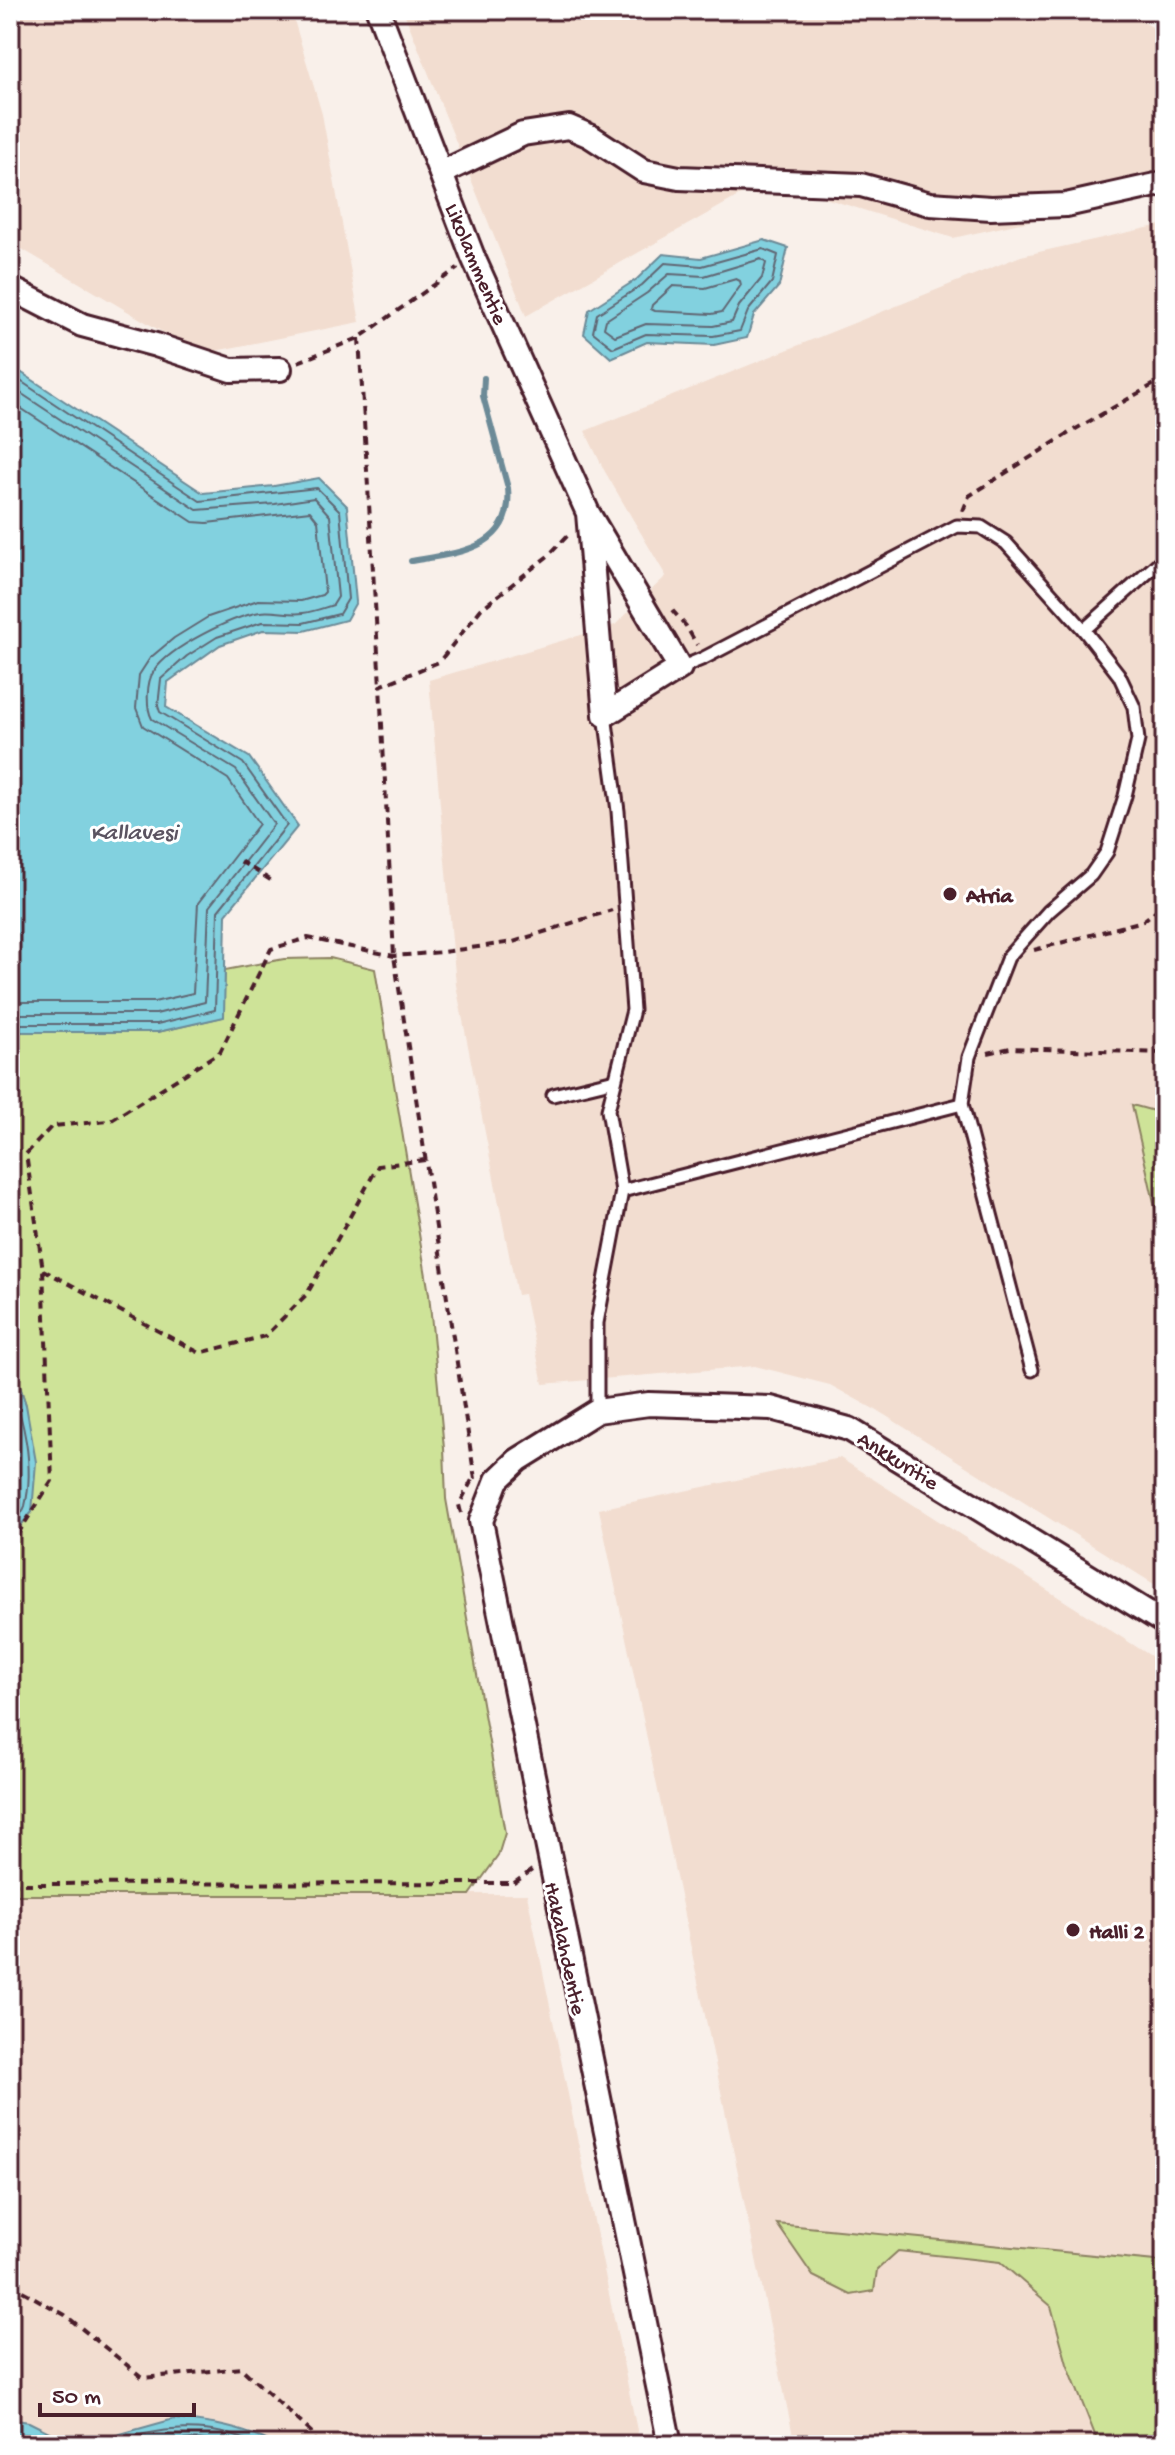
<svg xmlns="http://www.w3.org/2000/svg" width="1175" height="2455" font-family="'Gochi Hand',sans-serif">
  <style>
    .built { fill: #f2ddd0 }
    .green { fill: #cee398; stroke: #8c8162; stroke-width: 2 }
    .water { fill: #82d1df; stroke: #6c8a97; stroke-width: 2 }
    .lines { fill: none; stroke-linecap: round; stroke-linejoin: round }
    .shore { stroke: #606673; stroke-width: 2 }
    .stream { stroke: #6c8a97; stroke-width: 6 }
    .service-casing { stroke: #4a1f2b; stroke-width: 17 }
    .minor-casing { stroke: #4a1f2b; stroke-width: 28 }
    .path { stroke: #4a1f2b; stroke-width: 4; stroke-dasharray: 8 6; stroke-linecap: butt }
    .service { stroke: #fff; stroke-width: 11 }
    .minor { stroke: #fff; stroke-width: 22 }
    .poi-dot { fill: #4a1f2b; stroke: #fff; stroke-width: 3 }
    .labels { text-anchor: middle; stroke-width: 6; stroke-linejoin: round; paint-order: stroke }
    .street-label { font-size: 22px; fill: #4a1f2b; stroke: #fff }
    .poi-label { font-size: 22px; font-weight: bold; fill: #4a1f2b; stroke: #fff; text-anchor: start }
    .water-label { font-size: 24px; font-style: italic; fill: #5b5461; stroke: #fff }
  </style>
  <rect width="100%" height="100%" fill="#f9f0ea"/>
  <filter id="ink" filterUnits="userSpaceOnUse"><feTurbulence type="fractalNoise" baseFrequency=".0125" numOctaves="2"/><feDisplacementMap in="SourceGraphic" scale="16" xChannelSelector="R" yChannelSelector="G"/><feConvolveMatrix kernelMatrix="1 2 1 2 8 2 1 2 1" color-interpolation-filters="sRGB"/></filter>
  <g filter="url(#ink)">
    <!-- built -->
    <g class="built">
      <polygon points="10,10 291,10 322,114 360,322 200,354 10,242"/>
      <polygon points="403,10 1124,10 1165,35 1165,191 953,238 767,180 526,316"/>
      <polygon points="1165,224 1165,1591 883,1414 830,1385 755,1366 543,1384 524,1294 517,1295 456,985 429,680 615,625 666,576 604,470 585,431 1021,256"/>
      <polygon points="840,1458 1165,1665 1165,2445 795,2445 599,1509"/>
      <polygon points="527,1894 640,2445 277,2445 247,2431 174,2420 113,2435 88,2445 75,2445 29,2422 10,2419 10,1895"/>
    </g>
    <!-- green -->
    <g class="green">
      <polygon points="330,958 375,969 429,1294 444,1448 446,1499 505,1833 498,1856 470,1895 10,1895 10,1538 32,1512 26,1405 10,1356 10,1032 158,1032 223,1017 225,970 284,959"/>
      <polygon points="1132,1105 1165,1114 1165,1251"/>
      <polygon points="777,2224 1165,2262 1165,2445 1099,2445 1067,2364 1051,2306 1000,2262 898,2251 877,2270 874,2291 851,2295 813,2276"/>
    </g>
    <!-- water -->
    <g class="water">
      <polygon points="764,240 788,248 779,286 754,315 747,338 714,345 647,342 611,358 584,334 589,310 637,279 663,254 701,258"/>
      <polygon points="10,365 203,493 274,486 319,478 347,506 356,602 346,620 304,631 263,630 220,645 168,682 166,707 249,757 298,826 226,914 224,1017 158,1032 10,1032"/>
      <polygon points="10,1356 26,1405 36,1462 32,1512 10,1538"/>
      <polygon points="10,2419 29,2422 75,2445 10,2445"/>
      <path d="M 174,2419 C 214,2423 240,2427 277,2445 L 81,2445 Z"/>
    </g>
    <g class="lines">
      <!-- shore -->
      <g class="shore">
        <polygon points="763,249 778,255 772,282 748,311 740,331 713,336 646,334 613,348 593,332 597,314 642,285 665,263 702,266"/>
        <polygon points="761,259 766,263 762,278 739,306 732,322 713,326 646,324 615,336 604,328 606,320 647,293 669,274 704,276"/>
        <polygon points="736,279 740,281 741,285 722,312 712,314 655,311 651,309 652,305 673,286 705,288"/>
        <polyline points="10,374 200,501 317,488 340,511 348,599 339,614 303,623 262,622 217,637 187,656 161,679 158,706 160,712 243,763 287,825 218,911 215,1010 157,1024 10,1024"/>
        <path d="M 10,386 L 197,510 L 275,504 L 314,498 L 330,516 L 338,597 L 333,605 C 323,608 313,612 303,613 C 289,615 274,610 260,612 C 232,617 170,647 154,671 C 146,682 146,708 152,719 L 236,770 L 274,824 L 209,907 L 205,1002 L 156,1014 L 10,1014"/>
        <polyline points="10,401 193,522 207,523 310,511 318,521 325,592 322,595 301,601 258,600 208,617 174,638 150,658 139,675 136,708 143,726 228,779 259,824 198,903 193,993 154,1002 10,1002"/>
        <path d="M 10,1381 C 23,1419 35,1465 25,1506 C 23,1513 15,1520 10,1525"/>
        <path d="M 10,1415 C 14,1439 27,1491 10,1510"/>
        <path d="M 109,2445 C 157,2426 211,2422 258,2445"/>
        <path d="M 148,2445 C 178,2438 200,2437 231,2445"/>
      </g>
      <!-- stream -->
      <path class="stream" d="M 411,561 C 458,553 514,549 508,488 L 483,396 L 484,378"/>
      <defs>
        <g id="service">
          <polyline points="1084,630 1165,557"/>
          <polyline points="680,668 704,658 957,526 981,527 1006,543 1084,630 1119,675 1134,707 1138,740 1125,796 1107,852 1091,875 1049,911 1008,957 969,1057 962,1104 1032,1370"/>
          <polyline points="605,715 618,811 633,1010 608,1110 622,1191"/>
          <polyline points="553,1095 615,1080"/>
          <polyline points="597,1411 597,1323 622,1191 962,1104"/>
        </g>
        <g id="minor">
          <polyline points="378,10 473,257 588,513 680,668 605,715 588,513"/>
          <polyline points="441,173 523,134 569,127 590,136 644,171 679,178 861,185 930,204 991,208 1066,205 1165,183"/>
          <polyline points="10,288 82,325 156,345 231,370 280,369"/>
          <polyline points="670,2445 481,1521 497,1480 518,1460 597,1411 649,1404 771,1408 849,1429 1165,1623"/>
        </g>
      </defs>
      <!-- service casing -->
      <use href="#service" class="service-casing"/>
      <!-- minor casing -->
      <use href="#minor" class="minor-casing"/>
      <!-- path -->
      <g class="path">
        <polyline points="359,338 380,686"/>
        <polyline points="298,362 359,338 458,268"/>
        <polyline points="963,511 969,496 1074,430 1165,378"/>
        <polyline points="672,610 686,626 697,645"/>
        <polyline points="240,861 272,881"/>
        <polyline points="1034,950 1143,921 1165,903"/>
        <polyline points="988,1053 1010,1048 1165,1053"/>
        <polyline points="43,1270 200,1353 265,1336 307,1294 378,1166 425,1160"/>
        <polyline points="475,1479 394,956 380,686 439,662 481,609 548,556 569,534"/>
        <polyline points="461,1513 459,1505 473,1478"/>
        <polyline points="10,1546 52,1481 43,1270 26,1154 52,1126 110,1121 220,1052 271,949 308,938 394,956 443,952 513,942 612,910"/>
        <polyline points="10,1884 514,1883 532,1870"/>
        <polyline points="10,2284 65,2315 143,2378 241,2368 311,2432 316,2445"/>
      </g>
      <!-- service -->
      <use href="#service" class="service"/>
      <!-- minor -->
      <use href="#minor" class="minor"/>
    </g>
  </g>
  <!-- markers -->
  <g class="poi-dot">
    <circle cx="950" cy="894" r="8"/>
    <circle cx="1073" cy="1930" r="8"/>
  </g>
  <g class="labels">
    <!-- street labels -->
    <g class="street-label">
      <text transform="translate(478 263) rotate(67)" y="8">Likolammentie</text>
      <text transform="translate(899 1459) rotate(32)" y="8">Ankkuritie</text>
      <text transform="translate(567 1948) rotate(78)" y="8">Hakalahdentie</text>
    </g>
    <!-- poi labels -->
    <g class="poi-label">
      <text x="966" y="902">Atria</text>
      <text x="1089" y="1938">Halli 2</text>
    </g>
    <!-- water labels -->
    <g class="water-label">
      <text x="134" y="839">Kallavesi</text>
    </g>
  </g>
  <!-- margin -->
  <rect width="1175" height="2455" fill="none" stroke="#fff" stroke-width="40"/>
  <rect x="20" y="20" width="1135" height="2415" fill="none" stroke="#4a1f2b" stroke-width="3" filter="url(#ink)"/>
  <!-- scale -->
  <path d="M40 2403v12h154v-12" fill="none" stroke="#4a1f2b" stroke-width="4"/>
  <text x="52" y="2403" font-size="24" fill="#4a1f2b" stroke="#ffffff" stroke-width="6" paint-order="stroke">50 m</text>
</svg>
